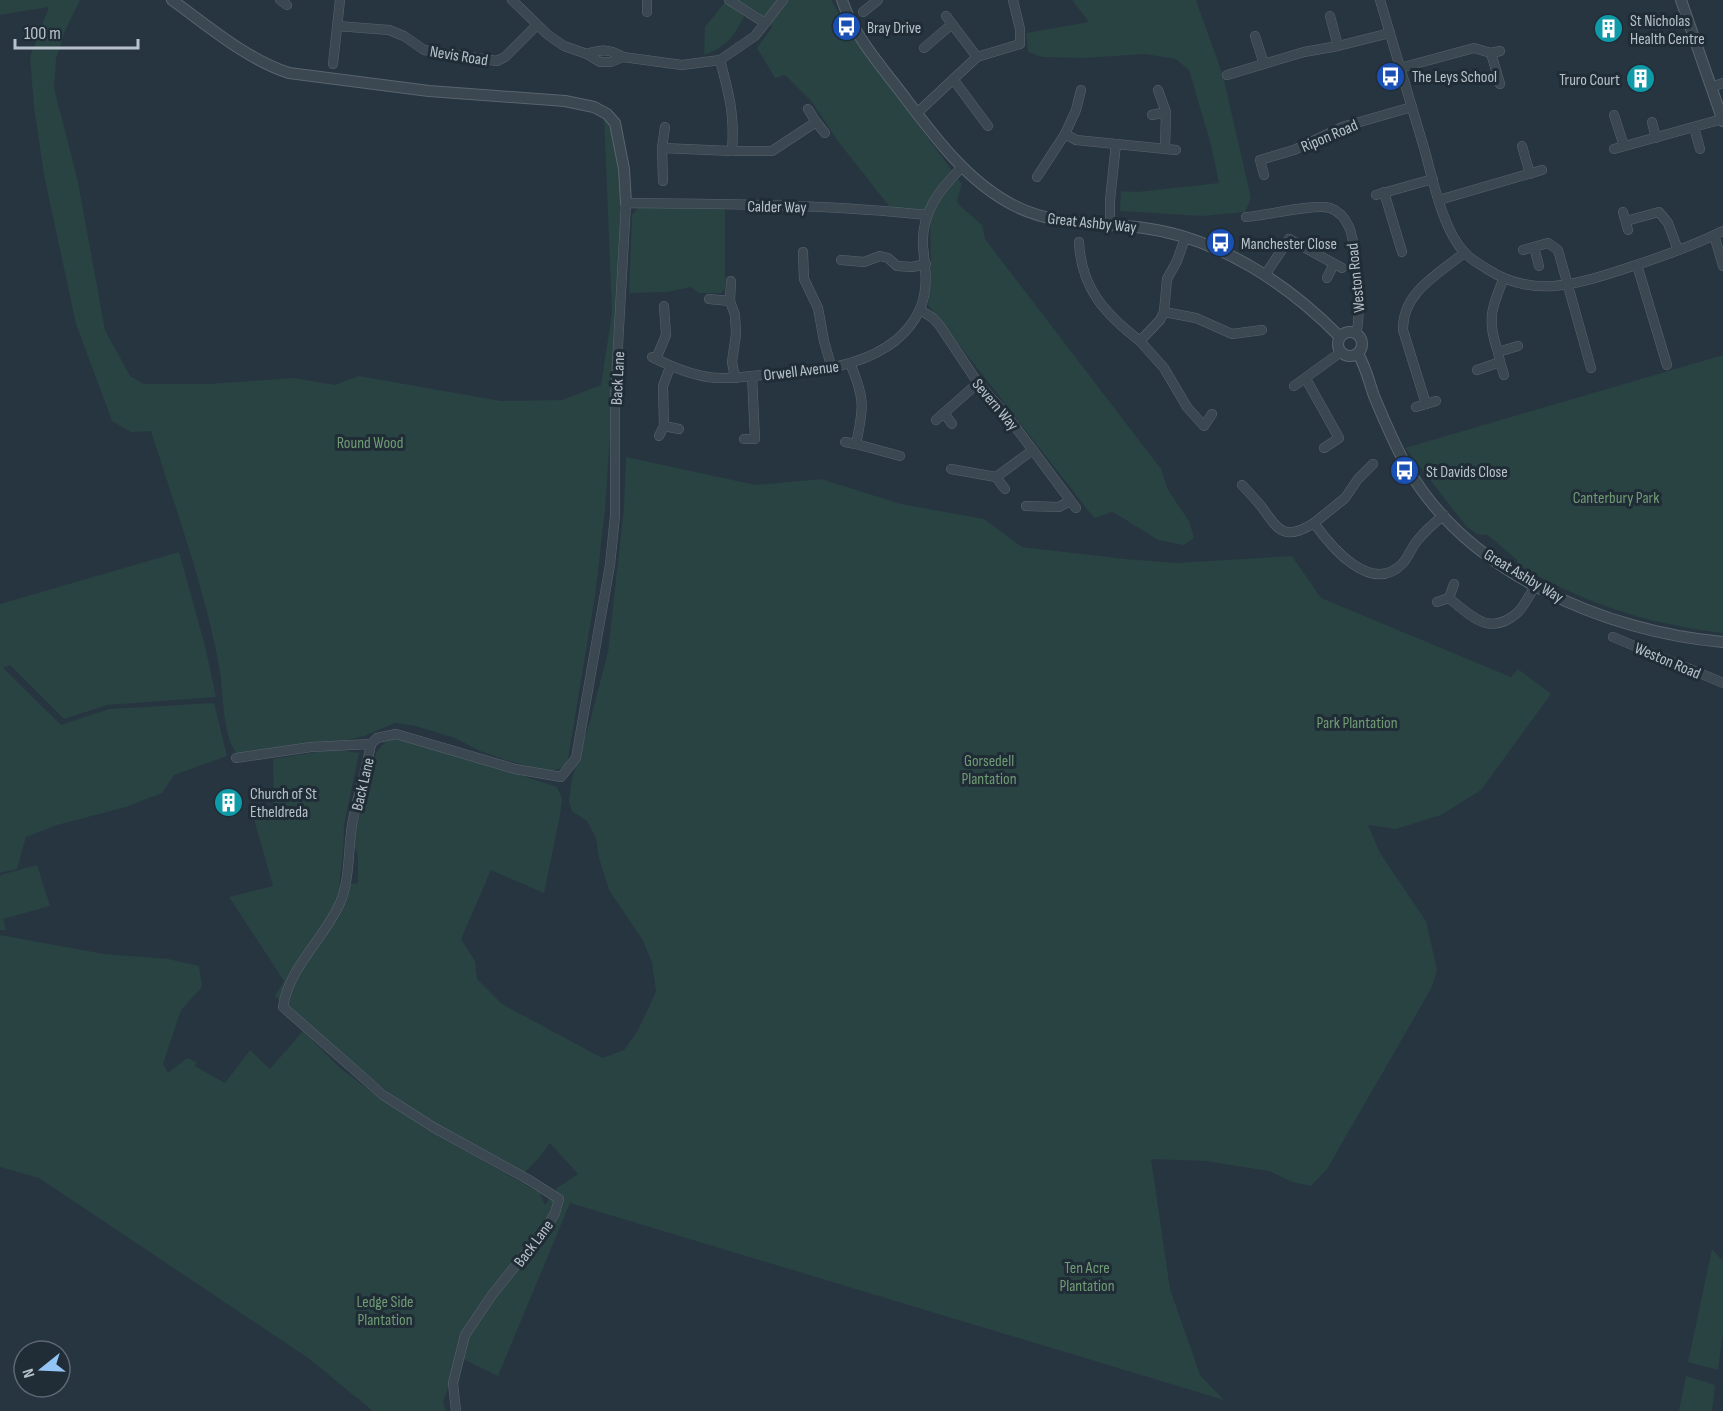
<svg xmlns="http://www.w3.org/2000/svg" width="1723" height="1411" font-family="'Sofia Sans Condensed',sans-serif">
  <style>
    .green { fill: #294242 }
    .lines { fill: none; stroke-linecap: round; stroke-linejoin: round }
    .minor-casing { stroke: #59656e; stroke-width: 10 }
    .tertiary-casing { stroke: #59656e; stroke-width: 12 }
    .minor { stroke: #3b4751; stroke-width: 9 }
    .tertiary { stroke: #3b4751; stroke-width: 10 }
    .labels { text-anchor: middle; stroke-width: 6; stroke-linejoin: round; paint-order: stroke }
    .poi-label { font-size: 16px; fill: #b8c2cb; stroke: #202c36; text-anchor: start }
    .street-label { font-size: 16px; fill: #b8c2cb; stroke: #202c36 }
    .park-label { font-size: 16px; fill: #709c74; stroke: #202c36 }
  </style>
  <rect width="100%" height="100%" fill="#273541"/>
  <!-- green -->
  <g class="green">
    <path d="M 0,0 L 80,0 L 64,33 L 56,59 L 54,88 L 78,182 L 105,330 L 130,376 L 144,384 L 208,384 L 294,378 L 335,385 L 359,376 L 501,401 L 562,400 L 601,385 L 612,313 L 604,116 L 609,119 L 617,146 L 623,207 L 613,390 L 605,510 L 595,596 L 568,759 L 565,766 L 552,772 L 509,761 L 480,751 L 455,738 L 416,726 L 395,723 L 364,736 L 348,740 L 239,755 C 221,741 224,688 219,666 C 205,589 175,507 151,431 L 131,432 L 112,421 L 76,324 L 44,175 L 34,107 L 30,57 L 49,7 L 0,15 Z"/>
    <polygon points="737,0 831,0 853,37 962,184 957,201 959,205 982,225 985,239 1161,469 1168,490 1189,521 1194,538 1184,545 1158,540 1113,512 1094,518 928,305 931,261 930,219 913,217 889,206 837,140 812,102 785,75 775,78 757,48 772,27 758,12"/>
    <polygon points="1072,0 1196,0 1223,76 1251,198 1245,212 1202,216 1120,211 1121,191 1137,192 1219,183 1211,145 1189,70 1176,59 1144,54 1086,58 1043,57 1028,52 1026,33 1089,22"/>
    <path d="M 725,2 L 744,16 C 733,38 727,46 704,55 L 705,27 Z"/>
    <polygon points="638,208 725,208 725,289 721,293 699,293 691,287 667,292 629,293 632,215"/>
    <path d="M 1723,355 L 1723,633 C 1672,627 1622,615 1575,594 C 1555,585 1536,575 1517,565 L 1517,560 L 1488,535 L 1477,534 L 1467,527 L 1405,448 Z"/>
    <path d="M 626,457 L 756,485 L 821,479 L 901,504 L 984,519 L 1022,547 L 1125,559 L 1177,563 L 1292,556 L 1321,598 L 1511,677 L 1518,669 L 1551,694 L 1481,790 L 1441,815 L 1396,829 L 1368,825 L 1380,853 L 1426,921 L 1437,970 L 1432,987 L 1327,1169 L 1311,1186 L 1292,1182 L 1269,1171 L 1205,1161 L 1151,1159 L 1170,1289 L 1200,1375 L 1224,1400 L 570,1203 L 498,1376 L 459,1357 L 443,1402 L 446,1411 L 373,1411 L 308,1358 L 39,1178 L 0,1167 L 0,935 L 104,954 L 168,959 L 199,966 L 202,987 L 181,1010 L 163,1064 L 168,1073 L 187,1058 L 197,1062 L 195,1066 L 225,1083 L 250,1050 L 270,1069 L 303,1031 L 340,1068 L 384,1101 L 425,1128 L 540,1193 L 545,1205 L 557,1188 L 578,1174 L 550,1143 L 538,1159 L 523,1174 L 421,1117 L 321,1039 L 275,996 L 284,981 L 229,897 L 273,886 L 252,812 L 274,807 L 273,759 L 335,749 L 359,753 L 344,825 L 343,855 L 339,886 L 358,883 L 358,856 L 353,841 L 376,753 C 384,742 389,737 403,737 L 557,787 L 562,798 L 560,815 L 544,893 L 491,870 L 461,939 L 475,961 L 477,979 L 502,1004 L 602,1058 L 624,1050 L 638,1030 L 656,992 L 652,962 L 642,939 L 609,890 L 599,858 L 596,838 L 587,821 L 572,811 L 569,802 L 572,779 L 590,721 L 608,652 L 624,506 Z"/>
    <polygon points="179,552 205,646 216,697 107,705 64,719 10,665 3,668 61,725 109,709 214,703 227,756 174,775 162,793 126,807 57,825 26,837 17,869 0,873 0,604"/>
    <polygon points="37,865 50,906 3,919 6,930 0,930 0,875"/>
    <polygon points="1712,1249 1723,1261 1723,1331 1718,1370 1688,1362"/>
    <polygon points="1686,1376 1715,1385 1712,1411 1679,1411"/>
  </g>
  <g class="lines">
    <defs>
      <g id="minor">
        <polyline points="280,0 287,5"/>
        <polyline points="512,0 548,35 564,46 587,54 600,62 611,62 623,57 682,65 720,60 755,36 783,0"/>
        <polyline points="729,0 765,23"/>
        <path d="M 1380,0 C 1395,49 1409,99 1424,148 C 1433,179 1442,229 1465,253 C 1471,260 1480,264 1487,269 C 1535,300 1580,283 1630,267 C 1661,257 1693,246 1723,231"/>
        <polyline points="647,12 647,0"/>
        <polyline points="863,12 878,0"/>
        <polyline points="946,16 977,57"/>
        <polyline points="1330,16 1338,46"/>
        <polyline points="337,26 389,30 404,36 424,50 497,61 505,57 537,25"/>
        <polyline points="1255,36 1264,64"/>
        <polyline points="924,48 952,24"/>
        <polyline points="1491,53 1500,84"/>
        <path d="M 587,54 C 602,49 610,49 623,57"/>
        <polyline points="333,64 340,0"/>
        <polyline points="1400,68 1474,48 1491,53 1500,51"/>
        <polyline points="1227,75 1304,52 1338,46 1390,33"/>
        <polyline points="953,79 988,126"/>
        <polyline points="1712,87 1723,83"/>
        <polyline points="1158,90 1166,112 1165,148"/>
        <polyline points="917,113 977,57 1020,44 1020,29 1013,0"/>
        <polyline points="1152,115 1166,112"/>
        <polyline points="1614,115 1624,146"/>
        <polyline points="816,122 825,133"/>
        <polyline points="1652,122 1656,138"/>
        <path d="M 665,127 L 662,148 L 732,151 C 735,115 729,94 720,60"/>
        <polyline points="1694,127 1700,149"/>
        <polyline points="1065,134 1076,110 1081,90"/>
        <polyline points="1522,146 1530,174"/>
        <polyline points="662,148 663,181"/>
        <polyline points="1614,149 1722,119"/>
        <polyline points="732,151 772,151 816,122 808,109"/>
        <polyline points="1264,175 1260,160 1294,150 1342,127 1412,107"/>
        <polyline points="1037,177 1065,134 1076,140 1116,144"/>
        <polyline points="1384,192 1402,252"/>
        <polyline points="1376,195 1433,179"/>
        <polyline points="1439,200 1542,170"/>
        <polyline points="1623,212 1628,230"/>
        <path d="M 1246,217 C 1264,216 1316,203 1330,208 C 1339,211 1345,218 1349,227 C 1356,243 1362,317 1356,333"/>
        <polyline points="1626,221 1659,212 1668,223 1678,250"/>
        <polyline points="1110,225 1110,200 1116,144 1176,150"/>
        <polyline points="1714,235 1723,266"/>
        <polyline points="1185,238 1177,261 1167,279 1164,312 1160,320 1140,341 1164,368 1187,407 1204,426 1212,414"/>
        <path d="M 1079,242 C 1081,288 1105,314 1140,341"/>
        <polyline points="1534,247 1539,266"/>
        <polyline points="1523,250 1548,243 1558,250 1591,368"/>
        <polyline points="803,252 804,279 818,308 824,341 832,369"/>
        <polyline points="841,260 864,262 880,256 888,258 897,266 912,267 926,264"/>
        <polyline points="1637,265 1667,365"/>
        <polyline points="1265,275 1289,239 1342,268"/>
        <polyline points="1327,278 1334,264"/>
        <polyline points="731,281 730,301 735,315 736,334 732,362 735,378"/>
        <polyline points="709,299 730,301"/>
        <polyline points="920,310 933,318 940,326 978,383 1005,413 1076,508"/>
        <polyline points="1164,312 1196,318 1232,334 1262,330"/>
        <path d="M 1498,352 C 1487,321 1491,309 1503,280"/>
        <path d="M 652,357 C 670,366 688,374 708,377 C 726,380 745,376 763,375 C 817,372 895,366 920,309 C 929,287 925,268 923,246 C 921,212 940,189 962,167"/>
        <polyline points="656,359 666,335 664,306"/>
        <polyline points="1500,362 1504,375"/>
        <polyline points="1477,370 1500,362 1498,352 1518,346"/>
        <polyline points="1306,379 1339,438 1324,448"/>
        <polyline points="1294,386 1341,352"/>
        <path d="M 1426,404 L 1403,330 C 1402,292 1439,274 1464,253"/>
        <polyline points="1416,407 1436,401"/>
        <polyline points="944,413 952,424"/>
        <polyline points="936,420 978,383"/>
        <polyline points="664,426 679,429"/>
        <polyline points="659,436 664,426 663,386 670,367"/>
        <polyline points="744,439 755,439 752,376"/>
        <path d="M 845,442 L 856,444 C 864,407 865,399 850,363"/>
        <polyline points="856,444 900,456"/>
        <polyline points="951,469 996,477 1033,450"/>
        <polyline points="996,477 1005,489"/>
        <path d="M 1242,485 C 1249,492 1255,499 1261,506 C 1278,530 1284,542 1314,523 C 1331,547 1371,595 1402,564 C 1409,557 1411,548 1417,541 C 1425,531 1434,523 1444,515"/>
        <polyline points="1026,506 1059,507 1070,501"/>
        <polyline points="1314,523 1345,498 1358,479 1373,464"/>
        <path d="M 1454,584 L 1449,598 C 1471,616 1490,637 1517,613 C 1525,606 1529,594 1536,586"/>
        <polyline points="1437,602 1449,598"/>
        <polyline points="1613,637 1723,683"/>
        <polyline points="236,758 311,747 371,744"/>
        <path d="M 456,1411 L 453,1383 L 465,1335 L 492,1295 L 548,1225 L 555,1213 L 559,1199 L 529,1180 L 433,1127 L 383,1095 L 283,1007 C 289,967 324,939 340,903 C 350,880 348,850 352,825 C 357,798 366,772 371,744 L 377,738 L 396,734 L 515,769 L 561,777 L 576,758 L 610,565 L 615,516 L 615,399 L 626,203 C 726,204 827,204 927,215"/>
      </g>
      <g id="tertiary">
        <path d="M 172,0 C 208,26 246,59 289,73 L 429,91 L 565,101 L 594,107 L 607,114 L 615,123 L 624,169 L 626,203"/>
        <path d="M 842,0 C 854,37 883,68 906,99 C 936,139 969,183 1015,206 C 1057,227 1100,222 1144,228 C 1219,238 1288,284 1340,337"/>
        <polyline points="1681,0 1723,121"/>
        <circle cx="1350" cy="344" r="12"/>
        <path d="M 1358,354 C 1366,367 1369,382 1374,396 C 1384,420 1394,444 1407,467 C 1467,573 1606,632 1723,642"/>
      </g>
    </defs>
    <!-- minor casing -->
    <use href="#minor" class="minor-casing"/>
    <!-- tertiary casing -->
    <use href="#tertiary" class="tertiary-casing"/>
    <!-- minor -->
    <use href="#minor" class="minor"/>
    <!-- tertiary -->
    <use href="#tertiary" class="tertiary"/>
  </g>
  <!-- icons -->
  <defs>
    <symbol id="bus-disc" viewBox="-11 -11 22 22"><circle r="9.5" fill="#1a4fb4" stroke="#202c36"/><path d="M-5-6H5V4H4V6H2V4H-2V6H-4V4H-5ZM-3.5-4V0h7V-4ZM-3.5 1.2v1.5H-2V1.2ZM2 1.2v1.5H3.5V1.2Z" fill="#fff"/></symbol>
    <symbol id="building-disc" viewBox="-11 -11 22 22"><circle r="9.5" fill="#0f9aa8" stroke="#202c36"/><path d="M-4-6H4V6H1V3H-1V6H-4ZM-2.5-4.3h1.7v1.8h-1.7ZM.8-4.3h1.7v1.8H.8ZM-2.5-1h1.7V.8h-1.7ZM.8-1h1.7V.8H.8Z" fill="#fff"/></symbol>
  </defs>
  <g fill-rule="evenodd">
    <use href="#bus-disc" x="830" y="10" width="33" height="33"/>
    <use href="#building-disc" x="1592" y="12" width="33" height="33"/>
    <use href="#bus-disc" x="1374" y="60" width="33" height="33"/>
    <use href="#building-disc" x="1624" y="62" width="33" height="33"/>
    <use href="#bus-disc" x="1204" y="226" width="33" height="33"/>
    <use href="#bus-disc" x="1388" y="454" width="33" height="33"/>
    <use href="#building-disc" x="212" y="786" width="33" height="33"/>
  </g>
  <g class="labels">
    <!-- poi labels -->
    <g class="poi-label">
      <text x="1630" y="26">St Nicholas<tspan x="1630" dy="18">Health Centre</tspan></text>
      <text x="867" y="33">Bray Drive</text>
      <text x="1412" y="82">The Leys School</text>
      <text x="1620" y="85" text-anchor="end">Truro Court</text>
      <text x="1241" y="249">Manchester Close</text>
      <text x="1426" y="477">St Davids Close</text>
      <text x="250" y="799">Church of St<tspan x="250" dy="18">Etheldreda</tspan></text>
    </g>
    <!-- street labels -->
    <g class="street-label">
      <text transform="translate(459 55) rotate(9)" y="6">Nevis Road</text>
      <text transform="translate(1329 135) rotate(-23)" y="6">Ripon Road</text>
      <text transform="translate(777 206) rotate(1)" y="6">Calder Way</text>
      <text transform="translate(1092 222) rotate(6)" y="6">Great Ashby Way</text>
      <text transform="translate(1355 278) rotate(-96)" y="6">Weston Road</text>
      <text transform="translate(801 370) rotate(-7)" y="6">Orwell Avenue</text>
      <text transform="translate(617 378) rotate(-87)" y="6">Back Lane</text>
      <text transform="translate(996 404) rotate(50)" y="6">Severn Way</text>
      <text transform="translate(1524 575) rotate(31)" y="6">Great Ashby Way</text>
      <text transform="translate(1668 660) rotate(23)" y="6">Weston Road</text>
      <text transform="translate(362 784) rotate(-77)" y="6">Back Lane</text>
      <text transform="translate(533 1243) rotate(-53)" y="6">Back Lane</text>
    </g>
    <!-- park labels -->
    <g class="park-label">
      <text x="370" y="448">Round Wood</text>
      <text x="1616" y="503">Canterbury Park</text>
      <text x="1357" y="728">Park Plantation</text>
      <text x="989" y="766">Gorsedell<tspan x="989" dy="18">Plantation</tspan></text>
      <text x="1087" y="1273">Ten Acre<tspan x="1087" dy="18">Plantation</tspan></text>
      <text x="385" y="1307">Ledge Side<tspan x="385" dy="18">Plantation</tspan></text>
    </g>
  </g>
  <!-- north arrow -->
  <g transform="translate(42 1369) rotate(252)"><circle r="28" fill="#202c36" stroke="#5d6872" stroke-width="1.5"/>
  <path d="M0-4.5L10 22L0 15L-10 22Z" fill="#92c5f6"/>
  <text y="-9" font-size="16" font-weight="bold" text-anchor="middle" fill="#b8c2cb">N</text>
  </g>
  <!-- scale -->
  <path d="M15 39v9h123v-9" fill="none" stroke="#b8c2cb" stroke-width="3"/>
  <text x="24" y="39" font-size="18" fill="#b8c2cb" stroke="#202c36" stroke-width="4.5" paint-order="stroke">100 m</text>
</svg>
